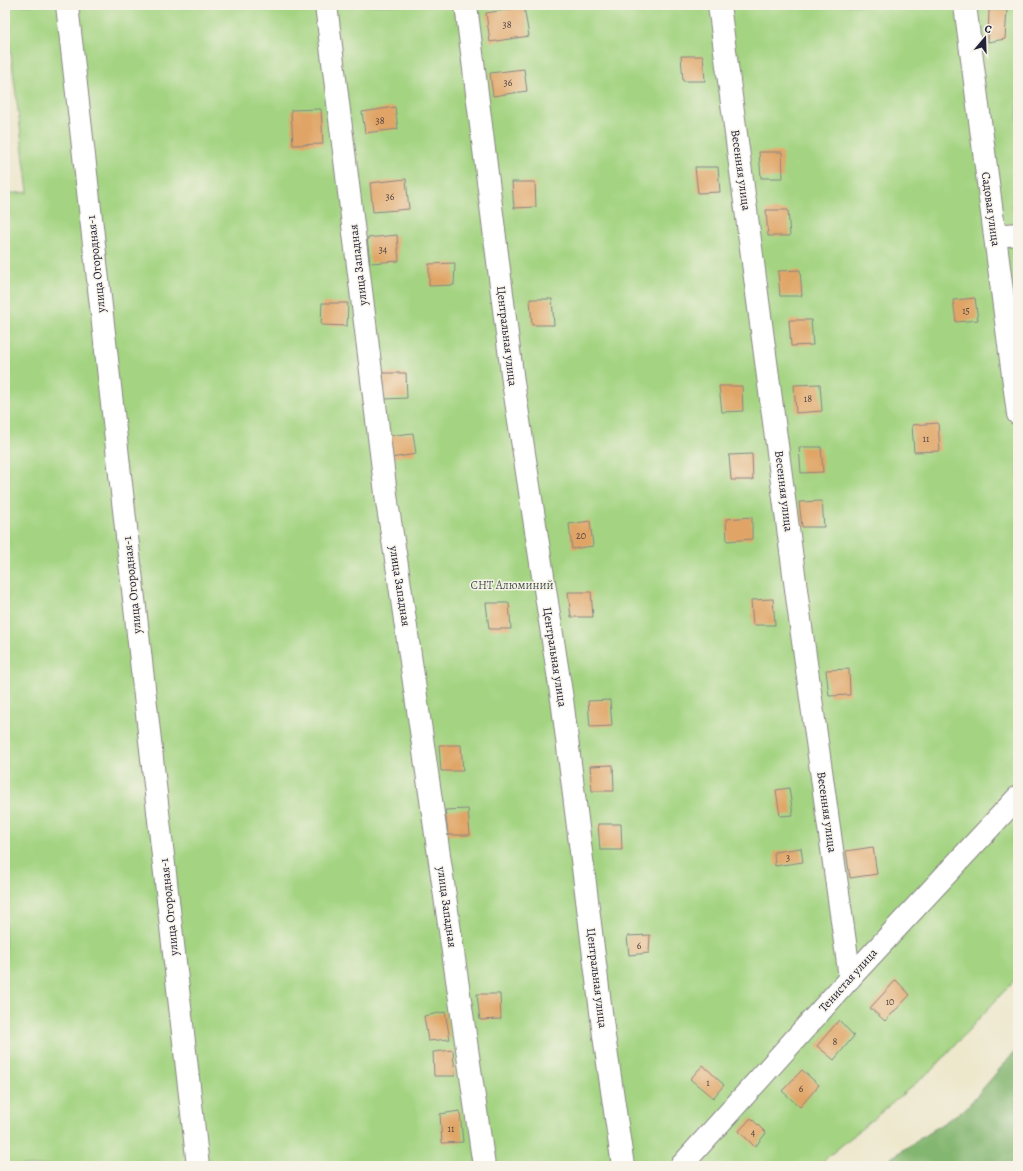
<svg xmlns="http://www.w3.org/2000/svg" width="1023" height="1171" font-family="Alegreya,serif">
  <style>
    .green { fill: #a4d482; stroke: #637b5e }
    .forest { fill: #83b670; stroke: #526c56 }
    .building { fill: #e0a566 }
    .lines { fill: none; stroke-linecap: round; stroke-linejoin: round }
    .minor-casing { stroke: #888484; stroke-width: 24 }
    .minor { stroke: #fff; stroke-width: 22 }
    .labels { text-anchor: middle; stroke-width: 3; stroke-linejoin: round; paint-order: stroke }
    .number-label { font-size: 10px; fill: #524346 }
    .street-label { font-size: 12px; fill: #22223b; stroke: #f7f3e8 }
    .park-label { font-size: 12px; fill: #495750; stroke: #f7f3e8 }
  </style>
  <rect width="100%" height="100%" fill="#f7f3e8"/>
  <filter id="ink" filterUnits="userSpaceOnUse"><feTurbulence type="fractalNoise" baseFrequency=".025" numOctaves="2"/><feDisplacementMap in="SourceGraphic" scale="8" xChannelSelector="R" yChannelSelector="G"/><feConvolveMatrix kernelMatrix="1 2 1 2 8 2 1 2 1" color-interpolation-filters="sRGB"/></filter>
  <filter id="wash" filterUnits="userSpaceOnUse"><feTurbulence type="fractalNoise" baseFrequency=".012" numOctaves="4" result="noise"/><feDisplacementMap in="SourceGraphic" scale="16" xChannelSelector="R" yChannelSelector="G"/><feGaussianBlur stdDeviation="0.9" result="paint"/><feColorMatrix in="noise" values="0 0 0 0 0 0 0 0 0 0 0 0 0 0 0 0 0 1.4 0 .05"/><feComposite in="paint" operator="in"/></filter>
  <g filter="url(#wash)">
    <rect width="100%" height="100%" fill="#ede7cc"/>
    <!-- green -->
    <polygon class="green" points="5,5 1018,5 1018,976 934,1068 817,1166 5,1166 5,194 28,192"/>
    <!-- forest -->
    <polygon class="forest" points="1018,1048 1018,1166 879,1166 966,1108"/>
    <g id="blocks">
      <!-- building -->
      <g class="building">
        <polygon points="524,7 529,36 490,42 486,13"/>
        <polygon points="989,10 1007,10 1005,39 988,42"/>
        <polygon points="681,56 703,56 705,81 683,81"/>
        <polygon points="524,69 527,91 493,96 490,73"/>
        <polygon points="395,107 398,129 365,133 362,112"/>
        <polygon points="321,109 323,144 293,145 291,110"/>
        <polygon points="759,152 782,152 783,178 761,178"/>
        <polygon points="695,167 718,167 720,192 698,193"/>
        <polygon points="406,179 409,209 373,212 370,183"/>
        <polygon points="512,182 535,182 536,207 514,208"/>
        <polygon points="1015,195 1018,195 1018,217 1017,217"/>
        <polygon points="766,210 788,210 790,236 768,236"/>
        <polygon points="397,235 399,261 370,263 367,238"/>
        <polygon points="455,263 454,285 429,286 429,264"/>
        <polygon points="800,270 802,296 780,296 778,271"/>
        <polygon points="975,298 978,320 956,322 953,300"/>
        <polygon points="530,299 552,299 554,325 532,325"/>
        <polygon points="322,303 348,303 347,326 321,325"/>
        <polygon points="789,320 811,320 813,345 791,346"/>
        <polygon points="383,373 406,373 407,398 385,399"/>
        <polygon points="820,384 822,411 796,413 794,385"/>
        <polygon points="719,386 742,386 743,411 722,412"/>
        <polygon points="938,423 940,451 914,452 912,425"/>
        <polygon points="413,433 416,454 391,458 388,436"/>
        <polygon points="799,447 821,447 823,472 801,473"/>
        <polygon points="752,454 753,480 731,480 729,455"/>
        <polygon points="822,501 824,527 802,527 799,502"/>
        <polygon points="752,517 752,539 727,541 726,519"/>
        <polygon points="590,521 593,546 572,549 569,524"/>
        <polygon points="568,592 591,592 593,617 571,617"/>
        <polygon points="773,599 775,625 753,625 751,600"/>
        <polygon points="486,603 509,603 511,629 489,629"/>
        <polygon points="849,669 850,695 829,696 826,670"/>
        <polygon points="610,700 612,726 590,727 588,701"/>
        <polygon points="439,745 461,745 463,771 441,771"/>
        <polygon points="613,765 614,791 592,791 590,766"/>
        <polygon points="789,788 793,815 780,816 776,790"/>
        <polygon points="468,809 470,835 448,835 445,810"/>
        <polygon points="598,824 621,824 622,850 600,850"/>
        <polygon points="873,847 877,874 850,878 846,851"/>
        <polygon points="801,848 803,862 775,866 774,852"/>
        <polygon points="650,935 649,953 629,955 627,936"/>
        <polygon points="896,980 910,995 885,1021 870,1008"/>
        <polygon points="477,994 500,994 501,1019 480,1020"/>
        <polygon points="445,1012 450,1039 428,1041 424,1016"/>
        <polygon points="839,1020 854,1036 834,1060 817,1046"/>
        <polygon points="453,1050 455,1076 434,1076 433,1052"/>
        <polygon points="703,1065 724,1085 713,1098 690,1079"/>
        <polygon points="802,1070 819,1085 800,1107 782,1091"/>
        <polygon points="460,1111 463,1142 442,1143 440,1114"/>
        <polygon points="751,1118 766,1133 755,1147 739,1131"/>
      </g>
    </g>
  </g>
  <g filter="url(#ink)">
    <use href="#blocks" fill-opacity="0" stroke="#888484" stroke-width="1"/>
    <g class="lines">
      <defs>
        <g id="minor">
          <polyline points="67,5 198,1166"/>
          <polyline points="326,5 387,502 398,572 484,1166"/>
          <polyline points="466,5 513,382 562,699 604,1036 623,1166"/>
          <polyline points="719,5 801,627 850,978"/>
          <polyline points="965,5 1018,414"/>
          <polyline points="995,236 1018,234"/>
          <polyline points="681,1166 850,978 1018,797"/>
        </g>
      </defs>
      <!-- minor casing -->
      <use href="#minor" class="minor-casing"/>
      <!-- minor -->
      <use href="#minor" class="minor"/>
    </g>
  </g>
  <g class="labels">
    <!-- number labels -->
    <g class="number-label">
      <text x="507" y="28">38</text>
      <text x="508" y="86">36</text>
      <text x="380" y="124">38</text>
      <text x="390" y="200">36</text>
      <text x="383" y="253">34</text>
      <text x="966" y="314">15</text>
      <text x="808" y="402">18</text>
      <text x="926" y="442">11</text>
      <text x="581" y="539">20</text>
      <text x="788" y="861">3</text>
      <text x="639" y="949">6</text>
      <text x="890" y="1005">10</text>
      <text x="835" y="1045">8</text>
      <text x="708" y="1086">1</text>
      <text x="801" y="1092">6</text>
      <text x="451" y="1132">11</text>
      <text x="753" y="1136">4</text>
    </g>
    <!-- street labels -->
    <g class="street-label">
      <text transform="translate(741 170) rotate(82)" y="4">Весенняя улица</text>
      <text transform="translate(991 209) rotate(82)" y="4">Садовая улица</text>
      <text transform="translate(96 264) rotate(-96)" y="4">улица Огородная-1</text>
      <text transform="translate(358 265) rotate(-97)" y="4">улица Западная</text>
      <text transform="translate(507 336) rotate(83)" y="4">Центральная улица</text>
      <text transform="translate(784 491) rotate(83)" y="4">Весенняя улица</text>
      <text transform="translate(132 585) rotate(-96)" y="4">улица Огородная-1</text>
      <text transform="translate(400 586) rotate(81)" y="4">улица Западная</text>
      <text transform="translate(555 657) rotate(81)" y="4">Центральная улица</text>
      <text transform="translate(827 812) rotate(82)" y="4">Весенняя улица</text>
      <text transform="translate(169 907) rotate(-96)" y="4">улица Огородная-1</text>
      <text transform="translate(447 907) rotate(82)" y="4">улица Западная</text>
      <text transform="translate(597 978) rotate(83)" y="4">Центральная улица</text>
      <text transform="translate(848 980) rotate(-48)" y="4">Тенистая улица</text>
    </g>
    <!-- park labels -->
    <g class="park-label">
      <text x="512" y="589">СНТ Алюминий</text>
    </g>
  </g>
  <!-- margin -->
  <rect width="1023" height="1171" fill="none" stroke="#f7f3e8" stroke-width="20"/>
  <!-- north arrow -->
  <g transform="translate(985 38) rotate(19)" stroke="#f7f3e8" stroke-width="3" paint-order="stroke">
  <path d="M0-3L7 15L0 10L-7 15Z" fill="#22223b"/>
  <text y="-6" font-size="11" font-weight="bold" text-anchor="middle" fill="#22223b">С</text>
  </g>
</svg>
